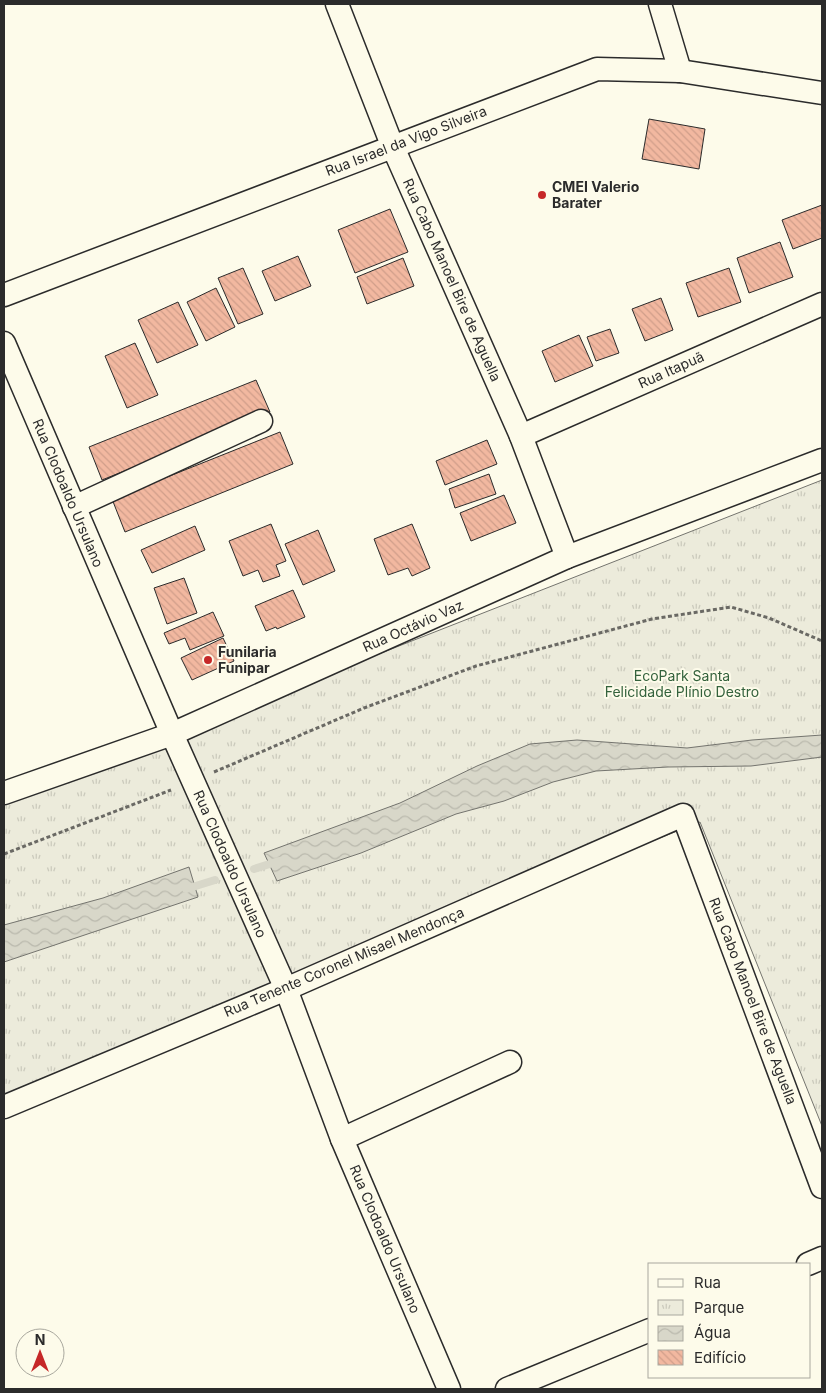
<svg xmlns="http://www.w3.org/2000/svg" width="826" height="1393" font-family="Inter,sans-serif">
  <style>
    .park { fill: url(#park-tufts); stroke: #74746e }
    .water { fill: url(#water-waves); stroke: #74746e }
    .lines { fill: none; stroke-linecap: round; stroke-linejoin: round }
    .stream { stroke: #d8d7c9; stroke-width: 8 }
    .building { fill: url(#building-back-hatch); stroke: #2b2b2b }
    .minor-casing { stroke: #2b2b2b; stroke-width: 25 }
    .path { stroke: #6a6964; stroke-width: 3; stroke-dasharray: 4 2.5; stroke-linecap: butt }
    .minor { stroke: #fdfbea; stroke-width: 22 }
    .poi-dot { fill: #c62828; stroke: #fdfbea; stroke-width: 2 }
    .labels { text-anchor: middle; stroke-width: 4; stroke-linejoin: round; paint-order: stroke }
    .street-label { font-size: 14px; fill: #2b2b2b; stroke: #fdfbea }
    .poi-label { font-size: 14px; font-weight: bold; fill: #2b2b2b; stroke: #fdfbea; text-anchor: start }
    .park-label { font-size: 14px; fill: #34623c; stroke: #fdfbea }
  </style>
  <defs>
    <pattern id="park-tufts" width="24" height="20" patternUnits="userSpaceOnUse" patternTransform="scale(1.25)"><rect width="24" height="20" fill="#ecebdb"/><path d="M3 7l-1-3M5 7V3M7 7l1-3M15 17l-1-3M17 17v-4M19 17l1-3" fill="none" stroke="#cbcabc"/></pattern>
    <pattern id="water-waves" width="16" height="10" patternUnits="userSpaceOnUse" patternTransform="scale(1.25)"><rect width="16" height="10" fill="#d8d7c9"/><path d="M0 5q4-4 8 0t8 0" fill="none" stroke="#bab9ad"/></pattern>
    <pattern id="building-back-hatch" width="6" height="6" patternUnits="userSpaceOnUse" patternTransform="scale(1.25)"><rect width="6" height="6" fill="#f2b8a0"/><path d="M-1 5l2 2M0 0l6 6M5-1l2 2" fill="none" stroke="#d09e8a"/></pattern>
  </defs>
  <rect width="100%" height="100%" fill="#fdfbea"/>
  <!-- park -->
  <polygon class="park" points="822,480 822,1126 700,822 4,1098 4,801"/>
  <!-- water -->
  <g class="water">
    <polygon points="822,735 822,757 751,766 668,767 596,771 553,782 504,801 456,814 361,853 277,881 264,853 400,803 477,766 530,744 577,740 687,748 752,740"/>
    <polygon points="189,867 198,897 4,962 4,925 103,898"/>
  </g>
  <g class="lines">
    <!-- stream -->
    <g class="stream">
      <polyline points="254,869 279,861"/>
      <polyline points="186,889 215,880"/>
    </g>
  </g>
  <!-- building -->
  <g class="building">
    <polygon points="649,119 705,129 699,169 642,159"/>
    <polygon points="822,205 822,238 793,249 782,220"/>
    <polygon points="390,209 408,252 355,273 338,230"/>
    <polygon points="780,242 793,277 749,293 737,258"/>
    <polygon points="298,256 311,286 275,301 262,271"/>
    <polygon points="403,258 414,286 367,304 357,277"/>
    <polygon points="243,268 263,314 238,324 218,278"/>
    <polygon points="729,268 741,302 698,317 686,283"/>
    <polygon points="216,288 235,327 206,341 187,302"/>
    <polygon points="661,298 673,330 645,341 632,309"/>
    <polygon points="178,302 198,345 157,363 138,320"/>
    <polygon points="610,329 619,353 596,361 587,337"/>
    <polygon points="579,335 593,366 555,382 542,351"/>
    <polygon points="135,343 158,395 127,408 105,356"/>
    <polygon points="256,380 270,412 102,480 89,447"/>
    <polygon points="280,432 293,464 125,532 112,499"/>
    <polygon points="487,440 497,464 445,485 436,461"/>
    <polygon points="489,474 496,494 455,508 449,489"/>
    <polygon points="504,495 516,523 471,541 460,513"/>
    <polygon points="271,524 286,561 276,565 280,576 263,582 258,570 243,576 229,541"/>
    <polygon points="412,524 430,568 412,576 408,568 388,575 374,539"/>
    <polygon points="195,526 205,550 152,573 141,550"/>
    <polygon points="318,530 335,571 303,585 285,544"/>
    <polygon points="184,578 197,613 167,624 154,588"/>
    <polygon points="293,590 305,617 277,629 276,627 266,631 255,606"/>
    <polygon points="213,612 224,636 190,650 185,638 169,644 164,633"/>
    <polygon points="223,638 234,661 192,680 181,658"/>
  </g>
  <g class="lines">
    <defs>
      <g id="minor">
        <polyline points="337,4 392,145 521,436 567,557"/>
        <polyline points="660,4 680,71"/>
        <polyline points="4,295 597,69 680,71 822,93"/>
        <polyline points="4,343 172,734 286,989 342,1139 449,1389"/>
        <polyline points="521,436 822,304"/>
        <polyline points="74,507 261,421"/>
        <polyline points="4,793 172,734 567,557 822,460"/>
        <polyline points="4,1107 286,989 683,815 822,1187"/>
        <polyline points="342,1139 510,1062"/>
        <polyline points="808,1264 822,1258"/>
        <polyline points="507,1389 650,1330"/>
      </g>
    </defs>
    <!-- minor casing -->
    <use href="#minor" class="minor-casing"/>
    <!-- path -->
    <g class="path">
      <polyline points="214,772 364,708 476,666 652,619 731,607 769,618 822,641"/>
      <polyline points="4,854 171,790"/>
    </g>
    <!-- minor -->
    <use href="#minor" class="minor"/>
  </g>
  <!-- markers -->
  <g class="poi-dot">
    <circle cx="542" cy="195" r="5"/>
    <circle cx="208" cy="660" r="5"/>
  </g>
  <g class="labels">
    <!-- street labels -->
    <g class="street-label">
      <text transform="translate(406 141) rotate(-21)" y="5">Rua Israel da Vigo Silveira</text>
      <text transform="translate(452 280) rotate(66)" y="5">Rua Cabo Manoel Bire de Aguella</text>
      <text transform="translate(671 370) rotate(-24)" y="5">Rua Itapuã</text>
      <text transform="translate(68 493) rotate(67)" y="5">Rua Clodoaldo Ursulano</text>
      <text transform="translate(413 626) rotate(-24)" y="5">Rua Octávio Vaz</text>
      <text transform="translate(230 864) rotate(66)" y="5">Rua Clodoaldo Ursulano</text>
      <text transform="translate(344 962) rotate(-23)" y="5">Rua Tenente Coronel Misael Mendonça</text>
      <text transform="translate(753 1001) rotate(69)" y="5">Rua Cabo Manoel Bire de Aguella</text>
      <text transform="translate(385 1239) rotate(67)" y="5">Rua Clodoaldo Ursulano</text>
    </g>
    <!-- poi labels -->
    <g class="poi-label">
      <text x="552" y="192">CMEI Valerio<tspan x="552" dy="16">Barater</tspan></text>
      <text x="218" y="657">Funilaria<tspan x="218" dy="16">Funipar</tspan></text>
    </g>
    <!-- park labels -->
    <g class="park-label">
      <text x="682" y="681">EcoPark Santa<tspan x="682" dy="16">Felicidade Plínio Destro</tspan></text>
    </g>
  </g>
  <!-- border -->
  <rect width="826" height="1393" fill="none" stroke="#2b2b2b" stroke-width="10"/>
  <!-- legend -->
  <rect x="648" y="1263" width="162" height="115" fill="#fdfbea" stroke="#a9a89e"/>
  <rect x="658" y="1279" width="25" height="8" fill="#fdfbea" stroke="#a9a89e"/>
  <text x="694" y="1288" font-size="15" fill="#2b2b2b">Rua</text>
  <rect x="658" y="1300" width="25" height="15" fill="url(#park-tufts)" stroke="#a9a89e"/>
  <text x="694" y="1313" font-size="15" fill="#2b2b2b">Parque</text>
  <rect x="658" y="1326" width="25" height="15" fill="url(#water-waves)" stroke="#a9a89e"/>
  <text x="694" y="1338" font-size="15" fill="#2b2b2b">Água</text>
  <rect x="658" y="1350" width="25" height="15" fill="url(#building-back-hatch)" stroke="#a9a89e"/>
  <text x="694" y="1363" font-size="15" fill="#2b2b2b">Edifício</text>
  <!-- north arrow -->
  <g transform="translate(40 1353)"><circle r="24" fill="#fdfbea" stroke="#a9a89e"/>
  <path d="M0-4L9 19L0 12L-9 19Z" fill="#c62828"/>
  <text y="-8" font-size="14" font-weight="bold" text-anchor="middle" fill="#2b2b2b">N</text>
  </g>
</svg>
